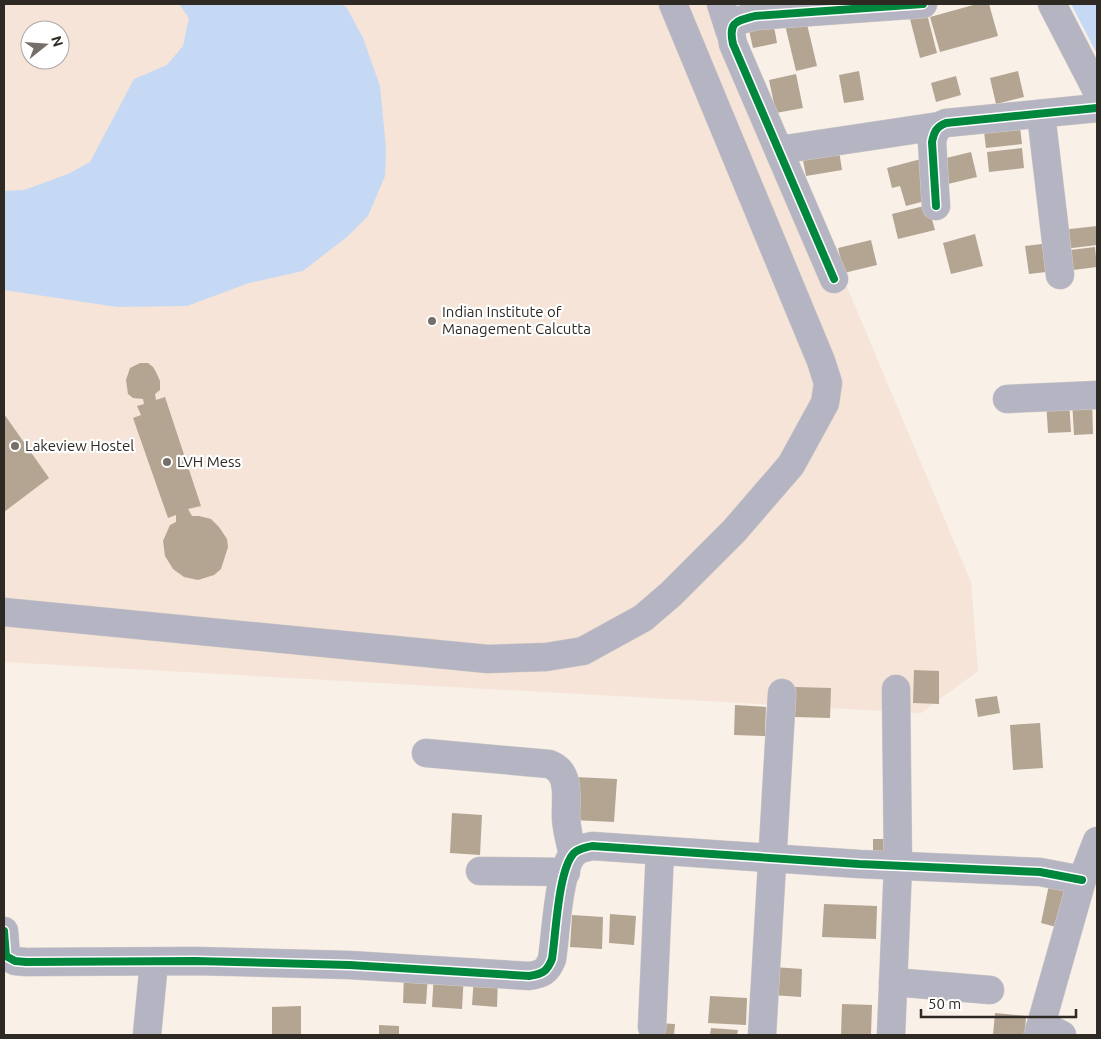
<svg xmlns="http://www.w3.org/2000/svg" width="1101" height="1039" font-family="Ubuntu,sans-serif">
  <style>
    .built { fill: #f5e4d7; fill-rule: evenodd }
    .water { fill: #c5d9f4 }
    .building { fill: #b4a593 }
    .lines { fill: none; stroke-linecap: round; stroke-linejoin: round }
    .minor-casing { stroke: #d3ccc6; stroke-width: 29 }
    .minor { stroke: #b4b4c3; stroke-width: 28 }
    .cycleway-casing { stroke: #fff; stroke-width: 11 }
    .cycleway { stroke: #00873e; stroke-width: 8 }
    .poi-dot { fill: #766f69; stroke: #fff; stroke-width: 2 }
    .labels { text-anchor: middle; stroke-width: 4.5; stroke-linejoin: round; paint-order: stroke }
    .poi-label { font-size: 15px; fill: #2f2924; stroke: #fff; text-anchor: start }
  </style>
  <rect width="100%" height="100%" fill="#f9f0e8"/>
  <!-- built -->
  <path class="built" d="M 4,4 L 728,4 L 971,582 L 978,671 L 921,713 L 4,662 ZM 30,30 L 60,30 L 60,60 L 30,60 Z"/>
  <!-- water -->
  <g class="water">
    <polygon points="179,4 342,4 347,8 363,38 380,86 386,149 385,176 368,216 348,236 303,271 249,283 187,306 117,307 4,290 4,191 24,190 68,174 90,162 134,79 167,65 183,46 189,18"/>
    <polygon points="1071,4 1097,4 1097,54"/>
  </g>
  <!-- building -->
  <g class="building">
    <polygon points="977,4 989,4 998,36 940,52 930,17"/>
    <polygon points="927,14 937,53 920,58 910,19"/>
    <polygon points="806,20 817,66 796,71 785,25"/>
    <polygon points="773,21 777,43 753,48 748,26"/>
    <polygon points="859,71 864,100 844,103 839,75"/>
    <polygon points="1018,71 1024,97 996,104 990,78"/>
    <polygon points="796,74 803,108 776,113 769,80"/>
    <polygon points="956,76 961,95 936,102 931,83"/>
    <polygon points="1019,119 1022,144 986,148 983,124"/>
    <polygon points="838,144 842,170 806,176 801,150"/>
    <polygon points="1022,148 1024,168 989,172 987,152"/>
    <polygon points="971,152 977,177 948,184 942,159"/>
    <polygon points="921,159 926,180 921,181 925,201 906,206 900,186 892,188 887,168"/>
    <polygon points="928,205 935,230 898,239 892,214"/>
    <polygon points="1097,226 1097,245 1064,249 1061,230"/>
    <polygon points="975,234 983,266 951,274 943,243"/>
    <polygon points="871,240 877,265 844,273 838,248"/>
    <polygon points="1050,243 1054,271 1029,274 1025,246"/>
    <polygon points="1095,247 1097,267 1065,271 1062,251"/>
    <polygon points="140,363 148,363 153,367 156,372 160,381 160,390 155,394 156,400 165,397 201,506 188,509 192,516 199,516 211,519 219,527 227,539 228,547 221,569 214,575 198,580 184,577 173,569 165,556 163,541 170,525 176,522 176,515 168,518 133,418 141,415 137,406 144,404 143,399 133,398 128,394 126,380 130,368"/>
    <polygon points="1092,399 1093,434 1074,435 1072,400"/>
    <polygon points="1069,400 1071,432 1048,433 1046,401"/>
    <polygon points="4,414 49,478 4,512"/>
    <polygon points="914,670 939,671 939,704 913,703"/>
    <polygon points="795,687 831,688 830,718 795,717"/>
    <polygon points="997,696 1000,713 978,717 975,699"/>
    <polygon points="735,705 766,707 765,736 734,735"/>
    <polygon points="1040,723 1043,768 1013,770 1010,725"/>
    <polygon points="575,777 617,779 614,822 572,820"/>
    <polygon points="452,813 482,815 480,855 450,853"/>
    <polygon points="873,839 890,839 890,855 873,854"/>
    <polygon points="1050,880 1070,885 1060,928 1041,923"/>
    <polygon points="824,904 877,906 876,939 822,937"/>
    <polygon points="610,914 636,916 634,945 609,943"/>
    <polygon points="572,915 603,917 602,949 570,947"/>
    <polygon points="774,967 802,969 801,997 772,995"/>
    <polygon points="434,972 464,973 462,1009 432,1007"/>
    <polygon points="404,974 428,975 426,1004 403,1003"/>
    <polygon points="474,976 498,978 497,1007 472,1005"/>
    <polygon points="710,996 747,998 746,1025 708,1023"/>
    <polygon points="842,1004 872,1005 871,1035 841,1035"/>
    <polygon points="301,1006 301,1035 272,1035 272,1007"/>
    <polygon points="995,1013 1026,1016 1025,1035 993,1035"/>
    <polygon points="657,1023 675,1024 674,1035 657,1035"/>
    <polygon points="379,1025 399,1026 399,1035 379,1035"/>
    <polygon points="711,1028 738,1030 737,1035 710,1035"/>
  </g>
  <g class="lines">
    <defs>
      <g id="minor">
        <polyline points="721,4 730,32"/>
        <polyline points="1052,4 1097,91"/>
        <polyline points="1041,114 1060,275"/>
        <polyline points="779,150 939,126"/>
        <path d="M 936,206 L 932,142 C 934,132 936,127 946,123 L 1097,108"/>
        <path d="M 834,279 L 733,44 C 728,22 736,21 755,16 L 923,4"/>
        <polyline points="1007,399 1097,395"/>
        <polyline points="4,612 488,659 546,657 583,651 643,618 671,594 734,531 791,465 825,403 828,383 821,361 673,4"/>
        <path d="M 426,753 L 549,764 C 572,772 565,799 566,819 C 567,831 570,843 573,854"/>
        <polyline points="480,871 566,872"/>
        <path d="M 4,931 L 6,956 L 15,961 L 26,962 L 195,961 L 349,965 L 529,976 C 542,974 547,972 552,959 C 556,934 558,870 574,853 C 580,848 585,848 592,846 L 859,864 L 1040,872 L 1082,880"/>
        <polyline points="893,982 990,990"/>
        <polyline points="652,1027 660,851"/>
        <polyline points="1040,1028 1054,1031 1062,1035"/>
        <polyline points="147,1035 154,962"/>
        <polyline points="762,1035 782,693"/>
        <polyline points="891,1035 898,866 896,689"/>
        <polyline points="1038,1035 1082,880 1097,841"/>
      </g>
    </defs>
    <!-- minor casing -->
    <use href="#minor" class="minor-casing"/>
    <!-- minor -->
    <use href="#minor" class="minor"/>
    <defs>
      <g id="cycleway">
        <path d="M 936,206 L 932,142 C 934,132 936,127 946,123 L 1097,108"/>
        <path d="M 834,279 L 733,44 C 728,22 736,21 755,16 L 923,4"/>
        <path d="M 4,931 L 6,956 L 15,961 L 26,962 L 195,961 L 349,965 L 529,976 C 542,974 547,972 552,959 C 556,934 558,870 574,853 C 580,848 585,848 592,846 L 859,864 L 1040,872 L 1082,880"/>
      </g>
    </defs>
    <!-- cycleway casing -->
    <use href="#cycleway" class="cycleway-casing"/>
    <!-- cycleway -->
    <use href="#cycleway" class="cycleway"/>
  </g>
  <!-- markers -->
  <g class="poi-dot">
    <circle cx="432" cy="321" r="5"/>
    <circle cx="15" cy="446" r="5"/>
    <circle cx="167" cy="462" r="5"/>
  </g>
  <g class="labels">
    <!-- poi labels -->
    <g class="poi-label">
      <text x="442" y="317">Indian Institute of<tspan x="442" dy="17">Management Calcutta</tspan></text>
      <text x="25" y="451">Lakeview Hostel</text>
      <text x="177" y="467">LVH Mess</text>
    </g>
  </g>
  <!-- border -->
  <rect width="1101" height="1039" fill="none" stroke="#2f2924" stroke-width="10"/>
  <!-- north arrow -->
  <g transform="translate(45 45) rotate(73)"><circle r="24" fill="#ffffff" stroke="#aca9a7"/>
  <path d="M0-4L9 19L0 12L-9 19Z" fill="#766f69"/>
  <text y="-8" font-size="14" font-weight="bold" text-anchor="middle" fill="#2f2924">N</text>
  </g>
  <!-- scale -->
  <path d="M921 1009v8h155v-8" fill="none" stroke="#2f2924" stroke-width="2.5"/>
  <text x="928" y="1009" font-size="15" fill="#2f2924" stroke="#ffffff" stroke-width="4" paint-order="stroke">50 m</text>
</svg>
